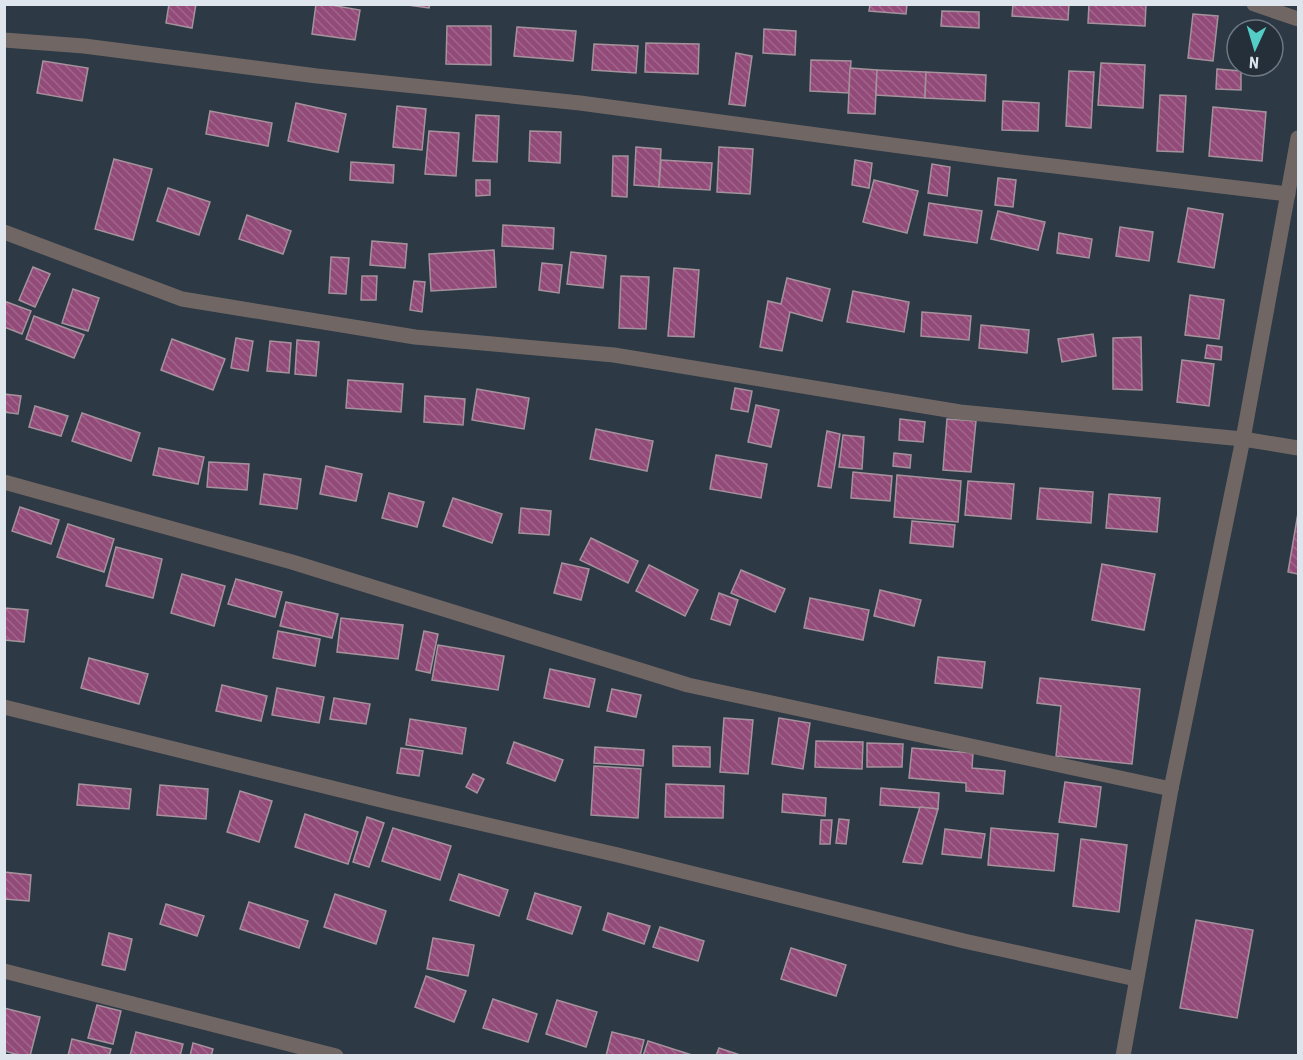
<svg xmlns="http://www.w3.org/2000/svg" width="1303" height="1060" font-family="'Roboto Condensed',sans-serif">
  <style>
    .building { fill: url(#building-back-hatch); stroke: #a4929c; stroke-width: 1.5 }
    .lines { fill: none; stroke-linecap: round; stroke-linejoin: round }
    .minor { stroke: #706764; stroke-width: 15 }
    .tertiary { stroke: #706764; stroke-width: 15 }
  </style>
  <defs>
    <pattern id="building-back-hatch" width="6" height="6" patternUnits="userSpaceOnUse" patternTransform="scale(1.5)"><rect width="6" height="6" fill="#924b78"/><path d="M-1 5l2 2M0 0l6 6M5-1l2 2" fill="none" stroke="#a1658c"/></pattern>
  </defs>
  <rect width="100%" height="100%" fill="#2d3945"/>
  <!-- building -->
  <g class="building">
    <polygon points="169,4 196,4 192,28 166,23"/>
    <polygon points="316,4 325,4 360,10 355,40 312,34"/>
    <polygon points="400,4 430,4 429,8"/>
    <polygon points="870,4 907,4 906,14 869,11"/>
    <polygon points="1013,4 1069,4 1068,20 1012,16"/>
    <polygon points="1089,4 1146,4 1145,26 1088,23"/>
    <polygon points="942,11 979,12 979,28 941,26"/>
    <polygon points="1193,14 1218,16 1213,61 1188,58"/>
    <polygon points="447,26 491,26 491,65 446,64"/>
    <polygon points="517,27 576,31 573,61 514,56"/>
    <polygon points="764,29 796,31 795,55 763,53"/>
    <polygon points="646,43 699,44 698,74 645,72"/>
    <polygon points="594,44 638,46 636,73 592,70"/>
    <polygon points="736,53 752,56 745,106 729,104"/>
    <polygon points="811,60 851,61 849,93 810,91"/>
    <polygon points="43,61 88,68 82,101 37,93"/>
    <polygon points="1101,63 1145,65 1143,108 1098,105"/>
    <polygon points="850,68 877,70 875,114 848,113"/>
    <polygon points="1217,69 1241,71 1241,90 1216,89"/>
    <polygon points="877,70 926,72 925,98 876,95"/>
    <polygon points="1069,71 1094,72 1091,128 1066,126"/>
    <polygon points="926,72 986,75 985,101 925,98"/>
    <polygon points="1160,95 1186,96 1183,152 1157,151"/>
    <polygon points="1003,101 1039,103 1038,131 1002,130"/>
    <polygon points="296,103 346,114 338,152 288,141"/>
    <polygon points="397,106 426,109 422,150 393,147"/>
    <polygon points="1213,107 1266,112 1262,161 1209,156"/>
    <polygon points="210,111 272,123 268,146 206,134"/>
    <polygon points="476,115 499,116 497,162 473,161"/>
    <polygon points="429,131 459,133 456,176 425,174"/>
    <polygon points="530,131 561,132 560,163 529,161"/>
    <polygon points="636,147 661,149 659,187 634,185"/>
    <polygon points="719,147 753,149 750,194 717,192"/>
    <polygon points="613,156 628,156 627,197 612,196"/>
    <polygon points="114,159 152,169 133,240 95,229"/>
    <polygon points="661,160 712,163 710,190 659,187"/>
    <polygon points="855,160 872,163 869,188 852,185"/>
    <polygon points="351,162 394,165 393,183 350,180"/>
    <polygon points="932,164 950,167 947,196 928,193"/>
    <polygon points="998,178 1016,180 1013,207 995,205"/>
    <polygon points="476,180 490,180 490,195 476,196"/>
    <polygon points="874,180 918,191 907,233 863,222"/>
    <polygon points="168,188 210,202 199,235 157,221"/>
    <polygon points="929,203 982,211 977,243 924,235"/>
    <polygon points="1188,208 1223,214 1214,268 1178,262"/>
    <polygon points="998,211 1045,222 1038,250 991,239"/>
    <polygon points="247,215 291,231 283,254 239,239"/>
    <polygon points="503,225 554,228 553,249 502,246"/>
    <polygon points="1120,227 1153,232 1149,261 1116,256"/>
    <polygon points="1059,233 1092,239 1089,258 1057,253"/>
    <polygon points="372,241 407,244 405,268 370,265"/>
    <polygon points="494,250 496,287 431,291 429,254"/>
    <polygon points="571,252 606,256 603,288 567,284"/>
    <polygon points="331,257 349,258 346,294 329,293"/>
    <polygon points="542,263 562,265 559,293 539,290"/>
    <polygon points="33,267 50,274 35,307 19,300"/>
    <polygon points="674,268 699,270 694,337 668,336"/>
    <polygon points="362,276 377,276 376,300 361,300"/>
    <polygon points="621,276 649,277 646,329 619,328"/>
    <polygon points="787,278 830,289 822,321 790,312 782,351 760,347 768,301 781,304"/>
    <polygon points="414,281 425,282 422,312 410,310"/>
    <polygon points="73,289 99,298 88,331 62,323"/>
    <polygon points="853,291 909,302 904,332 847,322"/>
    <polygon points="1190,295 1224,300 1219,339 1185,335"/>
    <polygon points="4,301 31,311 22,334 4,327"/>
    <polygon points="922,312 971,316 969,340 921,336"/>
    <polygon points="34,316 84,335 74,358 26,339"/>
    <polygon points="981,325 1029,330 1027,353 979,348"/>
    <polygon points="1093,334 1096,356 1062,362 1058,339"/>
    <polygon points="1141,337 1142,390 1113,389 1113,338"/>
    <polygon points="236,338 253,341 248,371 231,368"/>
    <polygon points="172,339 225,359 213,390 161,370"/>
    <polygon points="297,340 319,342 316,376 295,374"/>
    <polygon points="270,341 291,343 289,373 267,371"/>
    <polygon points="1207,345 1222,347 1221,360 1205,358"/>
    <polygon points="1182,360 1214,364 1209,406 1177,402"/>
    <polygon points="348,380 403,384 401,412 346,408"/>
    <polygon points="735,388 752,391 748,412 731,409"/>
    <polygon points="477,389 529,398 524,429 472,420"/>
    <polygon points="4,394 21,396 18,414 4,412"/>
    <polygon points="425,396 465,399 463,425 424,422"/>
    <polygon points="756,405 779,410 771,447 748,442"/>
    <polygon points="35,406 68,416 61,436 29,427"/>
    <polygon points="82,413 140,433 131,461 72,441"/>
    <polygon points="900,419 925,422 923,442 899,440"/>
    <polygon points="947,419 976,421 971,472 943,470"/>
    <polygon points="596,429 653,441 647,471 590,459"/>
    <polygon points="827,431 840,434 831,488 818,486"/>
    <polygon points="843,435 864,437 862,469 839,467"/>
    <polygon points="159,448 204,457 198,484 153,475"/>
    <polygon points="894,453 911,455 910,468 893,466"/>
    <polygon points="716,455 767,464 761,498 710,489"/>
    <polygon points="209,462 249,464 247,490 207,487"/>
    <polygon points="326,466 362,474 356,501 320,494"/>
    <polygon points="853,472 892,476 890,501 851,498"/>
    <polygon points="264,474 301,479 297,509 260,504"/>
    <polygon points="897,475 961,481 958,522 894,517"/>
    <polygon points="968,481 1014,484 1011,519 965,515"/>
    <polygon points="1040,488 1093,492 1091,523 1037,519"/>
    <polygon points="389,493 424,502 417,527 382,518"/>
    <polygon points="1109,494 1160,498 1157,532 1106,528"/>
    <polygon points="453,498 502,514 492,543 443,526"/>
    <polygon points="20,507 59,520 51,544 12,531"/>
    <polygon points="521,508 551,511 549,535 519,533"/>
    <polygon points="1298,513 1298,574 1288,572"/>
    <polygon points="912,521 955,525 953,547 910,543"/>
    <polygon points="68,524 114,539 104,572 57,557"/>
    <polygon points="591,538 638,561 628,583 580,560"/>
    <polygon points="116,547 162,559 153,598 106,586"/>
    <polygon points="562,563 589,569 581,600 554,593"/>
    <polygon points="1102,564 1155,574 1144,630 1092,620"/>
    <polygon points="649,565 698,590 685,616 636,591"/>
    <polygon points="741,570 785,589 775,612 731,593"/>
    <polygon points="182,574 225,586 214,626 171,613"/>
    <polygon points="236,579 282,592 275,617 228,604"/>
    <polygon points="880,590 921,600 914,626 874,616"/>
    <polygon points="719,593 738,600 730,625 711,619"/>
    <polygon points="810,598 869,610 863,640 804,628"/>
    <polygon points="286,602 338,614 332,638 280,626"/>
    <polygon points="4,608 28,610 24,642 4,640"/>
    <polygon points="341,618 403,625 398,659 337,652"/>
    <polygon points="278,631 320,639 315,666 273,658"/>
    <polygon points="424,631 438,634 430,673 416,670"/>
    <polygon points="438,645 504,656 498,690 432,680"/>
    <polygon points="938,657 985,662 982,688 935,683"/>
    <polygon points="89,658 148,674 139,704 81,688"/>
    <polygon points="550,669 595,679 589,707 544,698"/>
    <polygon points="1040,678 1140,689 1132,764 1056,756 1061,706 1037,703"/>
    <polygon points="222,685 267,696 261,721 216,711"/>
    <polygon points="277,688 324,697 319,723 272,715"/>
    <polygon points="612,689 641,695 636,717 607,711"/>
    <polygon points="334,698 370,704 366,724 330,719"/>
    <polygon points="724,718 753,720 748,774 720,772"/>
    <polygon points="779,718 810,723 803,769 772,764"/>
    <polygon points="410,719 466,728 462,754 406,745"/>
    <polygon points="816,741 863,742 862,769 815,767"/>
    <polygon points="514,742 563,760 555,781 507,763"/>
    <polygon points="867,743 903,744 902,767 867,767"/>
    <polygon points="673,746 710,747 710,767 673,766"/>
    <polygon points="595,747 644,750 643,766 594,763"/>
    <polygon points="401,748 423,751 419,776 397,773"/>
    <polygon points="912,748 973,753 972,768 1005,771 1003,794 966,791 966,783 909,778"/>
    <polygon points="594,766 641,769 638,818 591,815"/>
    <polygon points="473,774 484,779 477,793 466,787"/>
    <polygon points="1065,782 1101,787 1096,827 1059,822"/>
    <polygon points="79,784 131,789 129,809 77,805"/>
    <polygon points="666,784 724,786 723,818 665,817"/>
    <polygon points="160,785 208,789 206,819 157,815"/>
    <polygon points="881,788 939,793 938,809 880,805"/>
    <polygon points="240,791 272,801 259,842 227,832"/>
    <polygon points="783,794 826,798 825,816 782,812"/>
    <polygon points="920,807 938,809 922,864 903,862"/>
    <polygon points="305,814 358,832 348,864 295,847"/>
    <polygon points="367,817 384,823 369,867 353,862"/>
    <polygon points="839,819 849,820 846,844 836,843"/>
    <polygon points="821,820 832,820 830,844 820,844"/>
    <polygon points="393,828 451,846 440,880 382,861"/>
    <polygon points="991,828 1058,834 1054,871 988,865"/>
    <polygon points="945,829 985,834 981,858 942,854"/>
    <polygon points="1081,839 1127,845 1119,912 1073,906"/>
    <polygon points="4,872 31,875 29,901 4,899"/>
    <polygon points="459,874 508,890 499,916 450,900"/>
    <polygon points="535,893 581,907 572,934 527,919"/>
    <polygon points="335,894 386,911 376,944 324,927"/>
    <polygon points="249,902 308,921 299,948 240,929"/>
    <polygon points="166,904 204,916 197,936 160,924"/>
    <polygon points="608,913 650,926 644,944 603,930"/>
    <polygon points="1196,920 1253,930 1237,1018 1180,1008"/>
    <polygon points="660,927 704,941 698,961 653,947"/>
    <polygon points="109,933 132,939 125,970 102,965"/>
    <polygon points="433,938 474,945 468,976 427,969"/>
    <polygon points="791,948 846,965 836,996 781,979"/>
    <polygon points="426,976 466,991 454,1022 415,1007"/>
    <polygon points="493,999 537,1014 528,1042 483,1028"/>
    <polygon points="557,1000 597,1012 586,1047 546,1034"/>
    <polygon points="97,1005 121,1011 113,1044 88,1038"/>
    <polygon points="4,1008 40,1017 30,1056 23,1056 4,1051"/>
    <polygon points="136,1032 183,1044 180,1056 130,1056"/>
    <polygon points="612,1032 644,1040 640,1056 606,1056"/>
    <polygon points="72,1039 111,1049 109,1056 68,1056"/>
    <polygon points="648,1041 695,1056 643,1056"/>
    <polygon points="193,1043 213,1049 211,1056 190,1056"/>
    <polygon points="719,1048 743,1056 716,1056"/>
  </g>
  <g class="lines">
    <!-- minor -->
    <g class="minor">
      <polyline points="1254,4 1298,19"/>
      <polyline points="4,40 84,46 317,76 580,103 1004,160 1288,194"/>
      <polyline points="4,232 182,299 415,337 614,355 960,412 1243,439 1298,448"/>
      <polyline points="4,482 292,562 688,685 1171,789"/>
      <polyline points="4,707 397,804 618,855 964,941 1136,979"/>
      <polyline points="4,971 336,1056"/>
    </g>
    <!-- tertiary -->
    <polyline class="tertiary" points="1123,1056 1171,789 1243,439 1298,138"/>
  </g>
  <!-- border -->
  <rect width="1303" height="1060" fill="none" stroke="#dee5ed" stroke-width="12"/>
  <!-- north arrow -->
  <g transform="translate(1255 48) rotate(184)"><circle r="28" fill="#242f3a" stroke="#6e7882" stroke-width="1.5"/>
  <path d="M0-4.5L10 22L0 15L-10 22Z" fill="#54cdc7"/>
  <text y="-9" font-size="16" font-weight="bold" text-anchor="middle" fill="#dee5ed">N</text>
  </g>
</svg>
